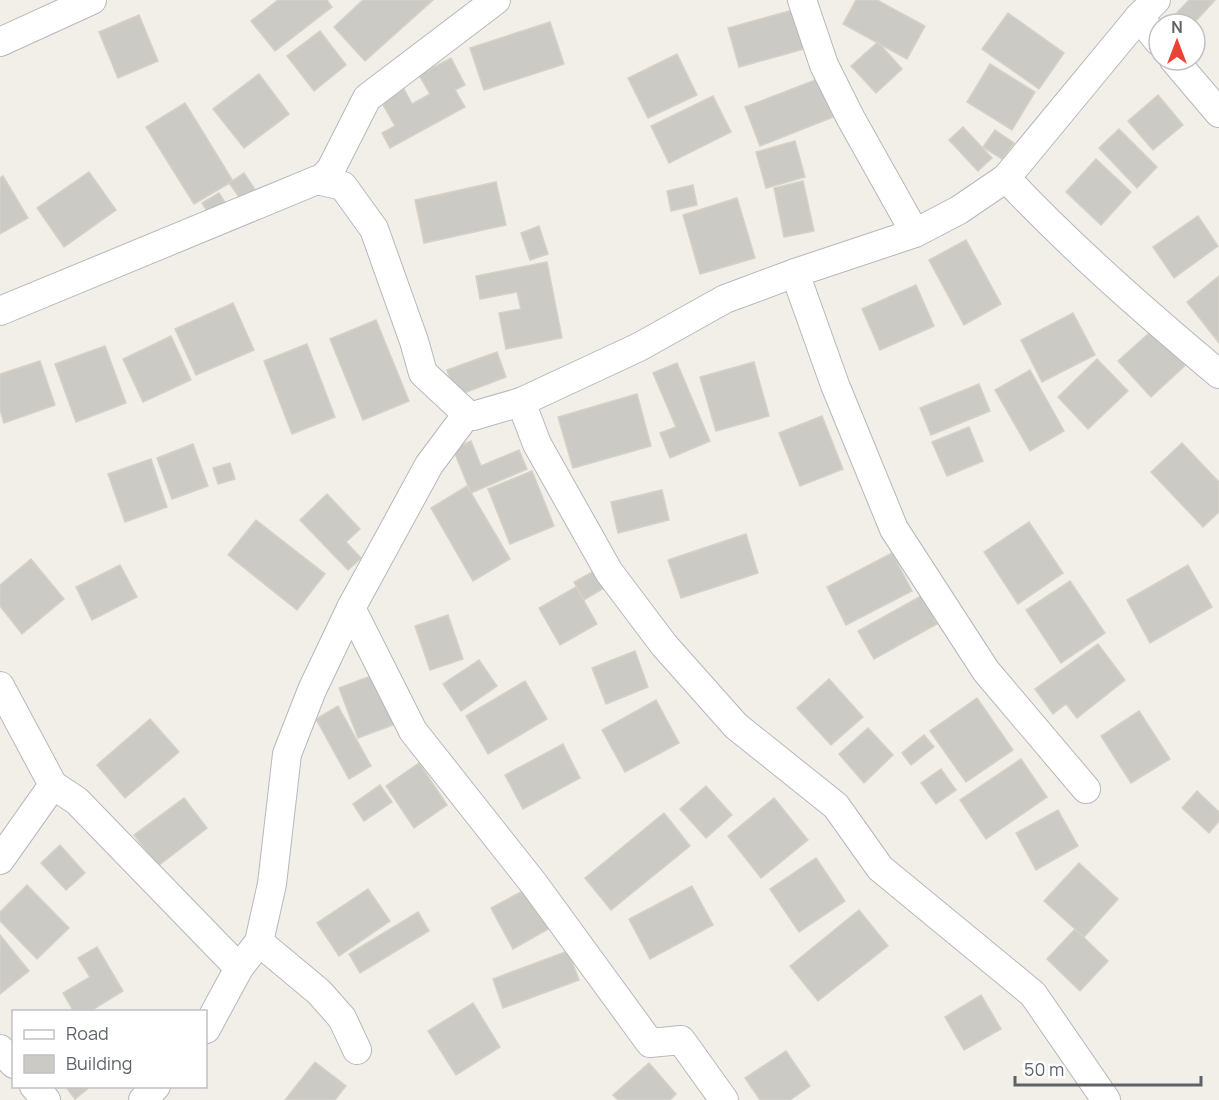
<svg xmlns="http://www.w3.org/2000/svg" width="1219" height="1100" font-family="Manrope,sans-serif">
  <style>
    .building { fill: #cccac5; stroke: #d6d1c6; stroke-width: 1.5 }
    .lines { fill: none; stroke-linecap: round; stroke-linejoin: round }
    .minor-casing { stroke: #b5b8bc; stroke-width: 30 }
    .minor { stroke: #fff; stroke-width: 28 }
  </style>
  <rect width="100%" height="100%" fill="#f1efe8"/>
  <!-- building -->
  <g class="building">
    <polygon points="278,0 327,0 332,7 275,51 251,21"/>
    <polygon points="363,0 433,0 365,61 334,27"/>
    <polygon points="856,0 877,0 925,26 907,59 843,24"/>
    <polygon points="1189,0 1215,0 1193,24 1176,24 1171,19"/>
    <polygon points="793,10 804,49 739,67 728,28"/>
    <polygon points="1008,13 1064,53 1039,89 982,49"/>
    <polygon points="139,15 158,61 118,78 99,32"/>
    <polygon points="550,22 564,64 484,90 470,48"/>
    <polygon points="320,31 346,65 314,91 287,56"/>
    <polygon points="878,42 902,69 876,93 851,66"/>
    <polygon points="677,54 697,95 648,118 628,78"/>
    <polygon points="451,58 465,85 455,90 465,107 390,148 382,133 395,126 381,101 404,89 412,104 430,94 419,75"/>
    <polygon points="990,64 1035,92 1012,130 967,102"/>
    <polygon points="259,74 289,114 244,148 213,109"/>
    <polygon points="818,79 833,117 760,146 745,107"/>
    <polygon points="1158,95 1183,125 1153,150 1128,121"/>
    <polygon points="713,96 731,132 669,163 651,126"/>
    <polygon points="185,103 233,181 194,204 146,127"/>
    <polygon points="963,127 992,158 978,171 949,140"/>
    <polygon points="1119,129 1157,167 1137,188 1099,148"/>
    <polygon points="995,130 1014,143 1002,159 983,147"/>
    <polygon points="795,141 805,177 766,188 756,152"/>
    <polygon points="1096,159 1131,192 1101,225 1066,192"/>
    <polygon points="89,172 116,210 64,247 37,208"/>
    <polygon points="244,173 256,191 242,201 229,183"/>
    <polygon points="3,176 28,218 0,234 0,178"/>
    <polygon points="803,181 814,231 784,237 774,188"/>
    <polygon points="496,182 506,225 424,243 415,200"/>
    <polygon points="693,185 697,205 671,211 667,191"/>
    <polygon points="219,193 228,207 211,218 202,203"/>
    <polygon points="737,198 755,258 700,274 683,215"/>
    <polygon points="1198,216 1218,246 1174,278 1153,247"/>
    <polygon points="539,226 548,254 530,260 521,233"/>
    <polygon points="966,240 1001,304 964,325 929,260"/>
    <polygon points="547,262 562,338 506,349 499,313 521,309 517,292 480,299 476,276"/>
    <polygon points="1219,276 1219,343 1187,302"/>
    <polygon points="916,285 934,326 880,350 862,309"/>
    <polygon points="233,303 254,350 196,375 175,329"/>
    <polygon points="1073,313 1095,355 1042,382 1021,340"/>
    <polygon points="376,320 409,401 363,420 330,339"/>
    <polygon points="1158,325 1190,361 1151,397 1118,361"/>
    <polygon points="171,336 191,380 143,402 123,359"/>
    <polygon points="307,344 335,417 292,434 264,361"/>
    <polygon points="105,346 126,403 76,422 55,364"/>
    <polygon points="497,352 506,377 456,396 447,370"/>
    <polygon points="1097,359 1128,391 1088,429 1058,397"/>
    <polygon points="40,361 55,405 4,423 0,410 0,374"/>
    <polygon points="754,362 769,416 716,431 700,377"/>
    <polygon points="677,363 710,441 670,458 660,433 676,427 653,373"/>
    <polygon points="1030,370 1064,431 1030,451 995,390"/>
    <polygon points="979,384 990,411 931,435 920,408"/>
    <polygon points="637,394 651,446 573,468 558,417"/>
    <polygon points="822,416 843,469 800,486 779,433"/>
    <polygon points="969,427 983,461 947,476 932,442"/>
    <polygon points="471,441 481,466 519,450 527,469 471,493 453,449"/>
    <polygon points="1182,443 1219,482 1219,512 1203,527 1151,472"/>
    <polygon points="193,444 208,486 172,499 157,458"/>
    <polygon points="151,459 167,507 125,522 108,474"/>
    <polygon points="230,463 235,479 218,484 213,468"/>
    <polygon points="532,471 554,526 510,544 488,489"/>
    <polygon points="467,486 510,559 473,581 431,508"/>
    <polygon points="662,490 669,520 618,533 611,502"/>
    <polygon points="327,494 360,529 346,542 361,558 348,570 300,520"/>
    <polygon points="256,520 325,574 297,610 228,555"/>
    <polygon points="1029,522 1063,573 1018,604 984,552"/>
    <polygon points="746,534 758,573 681,598 668,560"/>
    <polygon points="892,553 912,591 846,625 827,587"/>
    <polygon points="31,559 64,599 22,634 0,606 0,585"/>
    <polygon points="120,565 137,597 92,620 76,587"/>
    <polygon points="1188,565 1212,607 1150,643 1127,600"/>
    <polygon points="594,571 604,588 584,600 574,582"/>
    <polygon points="1070,581 1105,633 1061,663 1026,610"/>
    <polygon points="576,587 597,624 560,645 539,608"/>
    <polygon points="921,596 937,624 874,659 858,631"/>
    <polygon points="448,615 463,659 430,670 415,626"/>
    <polygon points="1098,644 1125,680 1077,718 1066,704 1053,714 1035,689"/>
    <polygon points="635,651 648,687 606,704 592,668"/>
    <polygon points="479,660 497,686 461,711 443,684"/>
    <polygon points="379,673 398,723 358,738 339,688"/>
    <polygon points="829,679 863,717 831,745 797,708"/>
    <polygon points="525,681 547,719 488,754 466,716"/>
    <polygon points="977,698 1013,750 966,782 930,731"/>
    <polygon points="656,700 679,743 625,772 602,730"/>
    <polygon points="338,706 371,766 349,779 316,719"/>
    <polygon points="1139,711 1170,759 1131,783 1101,736"/>
    <polygon points="150,719 179,752 125,798 97,765"/>
    <polygon points="868,728 893,755 864,783 839,754"/>
    <polygon points="924,735 934,747 911,765 902,753"/>
    <polygon points="563,744 580,778 523,809 505,775"/>
    <polygon points="1021,759 1047,797 986,839 960,800"/>
    <polygon points="419,763 447,805 414,828 386,786"/>
    <polygon points="941,769 956,790 936,804 921,783"/>
    <polygon points="380,785 392,802 364,821 353,804"/>
    <polygon points="706,786 732,815 706,838 680,809"/>
    <polygon points="1197,791 1219,812 1219,821 1209,833 1182,808"/>
    <polygon points="184,798 207,828 158,866 134,835"/>
    <polygon points="774,798 808,840 761,878 728,836"/>
    <polygon points="1058,810 1078,846 1036,870 1016,833"/>
    <polygon points="664,813 690,846 611,910 585,878"/>
    <polygon points="60,845 85,873 66,890 41,863"/>
    <polygon points="816,858 845,901 799,932 770,889"/>
    <polygon points="1079,863 1118,899 1084,937 1044,901"/>
    <polygon points="27,885 69,928 37,959 0,921 0,912"/>
    <polygon points="692,886 713,925 650,959 629,919"/>
    <polygon points="528,888 550,928 513,949 491,908"/>
    <polygon points="368,889 390,921 339,956 317,923"/>
    <polygon points="859,910 888,946 818,1001 790,966"/>
    <polygon points="418,912 429,931 360,973 349,954"/>
    <polygon points="1075,929 1108,961 1080,991 1047,959"/>
    <polygon points="0,935 29,971 0,994"/>
    <polygon points="97,947 123,991 89,1012 74,1012 63,993 90,977 78,958"/>
    <polygon points="568,951 579,980 503,1008 493,979"/>
    <polygon points="981,995 1001,1029 964,1050 945,1017"/>
    <polygon points="473,1003 500,1047 456,1075 428,1031"/>
    <polygon points="786,1051 810,1086 790,1100 760,1100 745,1078"/>
    <polygon points="315,1062 346,1086 335,1100 285,1100"/>
    <polygon points="649,1063 676,1094 670,1100 618,1100 613,1095"/>
    <polygon points="65,1086 91,1086 75,1099"/>
  </g>
  <g class="lines">
    <defs>
      <g id="minor">
        <polyline points="802,0 824,65 850,117 915,233"/>
        <polyline points="1139,17 1159,42"/>
        <polyline points="0,42 92,0"/>
        <polyline points="1174,60 1219,113"/>
        <path d="M 1006,178 C 1073,249 1145,312 1219,374"/>
        <polyline points="320,181 331,169 367,98 496,0"/>
        <polyline points="795,273 835,385 894,529 986,671 1086,789"/>
        <polyline points="0,311 317,180 343,186 374,229 414,341 423,373 467,414"/>
        <polyline points="521,402 537,444 609,572 664,645 736,726 836,806 880,868 1033,994 1106,1100"/>
        <polyline points="351,608 413,731 534,884 650,1043 681,1040 724,1100"/>
        <polyline points="0,686 53,785 77,801 239,968"/>
        <polyline points="0,860 53,785"/>
        <polyline points="259,942 319,992 342,1018 357,1050"/>
        <polyline points="206,1029 239,968 259,942 272,884 287,754 312,690 351,608 429,465 467,414 473,416 521,402 639,347 725,299 795,273 915,233 959,210 1006,178 1139,17 1156,0"/>
        <polyline points="0,1049 14,1064"/>
        <polyline points="34,1086 46,1100"/>
        <polyline points="143,1100 156,1086"/>
      </g>
    </defs>
    <!-- minor casing -->
    <use href="#minor" class="minor-casing"/>
    <!-- minor -->
    <use href="#minor" class="minor"/>
  </g>
  <!-- legend -->
  <rect x="12" y="1010" width="195" height="78" fill="#ffffff" stroke="#bfc1c3" stroke-width="1.5"/>
  <rect x="24" y="1030" width="30" height="9" fill="#ffffff" stroke="#bfc1c3" stroke-width="1.5"/>
  <text x="66" y="1040" font-size="18" fill="#5f6368">Road</text>
  <rect x="24" y="1055" width="30" height="18" fill="#cccac5" stroke="#bfc1c3" stroke-width="1.5"/>
  <text x="66" y="1070" font-size="18" fill="#5f6368">Building</text>
  <!-- north arrow -->
  <g transform="translate(1177 42)"><circle r="28" fill="#ffffff" stroke="#bfc1c3" stroke-width="1.5"/>
  <path d="M0-4.5L10 22L0 15L-10 22Z" fill="#ea4335"/>
  <text y="-9" font-size="16" font-weight="bold" text-anchor="middle" fill="#5f6368">N</text>
  </g>
  <!-- scale -->
  <path d="M1015 1076v9h186v-9" fill="none" stroke="#5f6368" stroke-width="3"/>
  <text x="1024" y="1076" font-size="18" fill="#5f6368" stroke="#ffffff" stroke-width="4.5" paint-order="stroke">50 m</text>
</svg>
